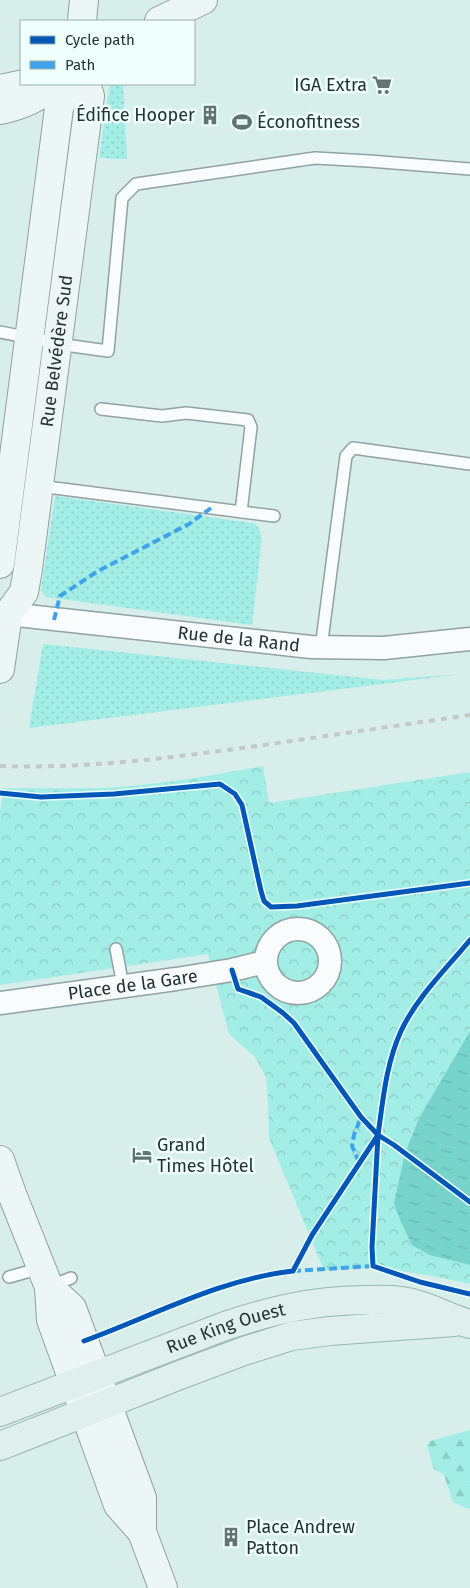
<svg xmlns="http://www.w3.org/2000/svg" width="470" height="1588" font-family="'Fira Sans',sans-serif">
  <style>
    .grass { fill: url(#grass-dots) }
    .forest { fill: url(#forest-firs) }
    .park { fill: url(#park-crowns) }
    .water { fill: url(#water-ripples) }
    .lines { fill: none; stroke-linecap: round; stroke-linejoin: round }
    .lane-casing { stroke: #91a2a0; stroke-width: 14 }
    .street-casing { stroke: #91a2a0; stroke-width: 25 }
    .secondary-casing { stroke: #91a2a0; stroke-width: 30 }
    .primary-casing { stroke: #96b7b3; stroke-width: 30 }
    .lane { stroke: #f9fcfc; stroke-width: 11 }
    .street { stroke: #f9fcfc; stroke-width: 22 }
    .secondary { stroke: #ecf6f4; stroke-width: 28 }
    .primary { stroke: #dfefee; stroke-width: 28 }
    .rail { stroke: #c2c9c7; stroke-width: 4; stroke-dasharray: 6 6; stroke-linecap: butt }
    .quiet { stroke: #3ea3eb; stroke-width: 4; stroke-dasharray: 8 4; stroke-linecap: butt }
    .cycleway-casing { stroke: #eefffc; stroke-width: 8 }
    .cycleway { stroke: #0057b8; stroke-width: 5 }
    .labels { text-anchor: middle; stroke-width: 5; stroke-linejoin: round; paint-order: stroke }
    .poi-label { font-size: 18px; fill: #223331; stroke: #eefffc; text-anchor: start }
    .street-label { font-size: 18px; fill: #223331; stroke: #eefffc }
  </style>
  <defs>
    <pattern id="grass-dots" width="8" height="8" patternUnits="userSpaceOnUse" patternTransform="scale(1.25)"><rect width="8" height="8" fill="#a2ede5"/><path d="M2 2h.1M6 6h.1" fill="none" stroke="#8bccc5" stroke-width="1.8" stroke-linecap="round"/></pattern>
    <pattern id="forest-firs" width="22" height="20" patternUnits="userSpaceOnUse" patternTransform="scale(1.25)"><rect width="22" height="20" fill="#a2ede5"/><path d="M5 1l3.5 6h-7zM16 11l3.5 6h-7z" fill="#8bccc5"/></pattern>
    <pattern id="park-crowns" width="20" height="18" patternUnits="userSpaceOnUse" patternTransform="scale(1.25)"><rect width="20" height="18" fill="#a2ede5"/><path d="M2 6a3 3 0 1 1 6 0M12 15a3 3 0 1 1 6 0" fill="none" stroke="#8bccc5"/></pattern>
    <pattern id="water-ripples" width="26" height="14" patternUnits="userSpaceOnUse" patternTransform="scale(1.25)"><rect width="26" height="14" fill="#77d4cb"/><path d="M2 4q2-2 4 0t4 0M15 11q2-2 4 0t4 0" fill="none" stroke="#67b6af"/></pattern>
  </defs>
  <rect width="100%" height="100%" fill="#d7eeeb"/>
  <!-- grass -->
  <g class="grass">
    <polygon points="110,84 123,84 127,159 99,158"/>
    <polygon points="55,496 253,523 258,527 262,538 252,625 46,597 41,590"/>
    <polygon points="43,644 383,680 462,674 29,728"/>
  </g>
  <!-- forest -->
  <polygon class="forest" points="470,1430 470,1508 468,1509 453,1502 444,1475 434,1469 427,1446 430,1441"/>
  <!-- park -->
  <path class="park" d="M 263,766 L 269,803 L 470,772 L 470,1031 L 419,1118 L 405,1153 L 394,1203 L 429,1255 L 470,1265 L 470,1284 L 438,1277 L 382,1268 L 324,1270 L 269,1138 L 268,1100 L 266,1077 L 255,1057 L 229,1034 L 208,954 L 0,985 L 0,812 L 4,788 C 36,788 68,789 100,788 C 155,786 209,776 263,766 Z"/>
  <!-- water -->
  <polygon class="water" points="470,1031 470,1265 429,1255 412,1245 400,1220 394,1203 405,1153 419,1118"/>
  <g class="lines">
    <defs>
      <g id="lane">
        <polyline points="0,332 72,346 108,351 122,198 136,184 315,158 369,161 470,169"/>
        <polyline points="101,409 162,416 186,413 248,420 251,427 241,512"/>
        <polyline points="39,486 274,516"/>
        <polyline points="321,648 346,456 353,448 470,464"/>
        <polyline points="116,949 123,986"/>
        <polyline points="9,1277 41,1268"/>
        <polyline points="49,1287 71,1278"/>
      </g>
      <g id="street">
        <path id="s1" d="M 8,614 L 311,647 L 384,648 L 470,639"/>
        <circle cx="298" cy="961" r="32"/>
        <path id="s2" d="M 0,1003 L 176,979 L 232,970 L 265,962"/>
      </g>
      <g id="secondary">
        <polyline points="82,21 84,0"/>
        <polyline points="159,21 203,0"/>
        <polyline points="0,89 24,84"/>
        <path d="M 0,110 C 20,106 39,98 54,84"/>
        <polyline points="0,564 59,108 69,84"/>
        <path id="s3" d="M 0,669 L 8,614 L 24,592 L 28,569 L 90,96 L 86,84"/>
        <polyline points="0,1160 12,1194 49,1287 51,1320 118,1505 142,1532 163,1588"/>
        <polyline points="49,1287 72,1308 142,1498 142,1532"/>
      </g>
      <g id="primary">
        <path id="s4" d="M 0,1412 L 225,1326 C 273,1310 311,1301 363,1300 C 375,1300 389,1299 401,1301 C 426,1304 447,1318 470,1324"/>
        <polyline points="0,1446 180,1375 244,1351 292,1336 330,1331 454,1322"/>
      </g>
    </defs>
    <!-- lane casing -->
    <use href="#lane" class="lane-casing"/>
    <!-- street casing -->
    <use href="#street" class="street-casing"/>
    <!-- secondary casing -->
    <use href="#secondary" class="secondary-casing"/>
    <!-- primary casing -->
    <use href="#primary" class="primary-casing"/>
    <!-- lane -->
    <use href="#lane" class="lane"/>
    <!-- street -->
    <use href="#street" class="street"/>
    <!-- secondary -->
    <use href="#secondary" class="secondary"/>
    <!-- primary -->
    <use href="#primary" class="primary"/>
    <!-- rail -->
    <path class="rail" d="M 0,766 C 88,769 177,757 264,745 C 333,735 401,725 470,715"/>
    <!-- quiet -->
    <g class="quiet">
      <polyline points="54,620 60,596 98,571 189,524 211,508"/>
      <polyline points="359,1162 352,1146 354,1135 361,1117"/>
      <polyline points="293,1271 373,1266"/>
    </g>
    <defs>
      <g id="cycleway">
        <polyline points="0,793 41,797 114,794 220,784 235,794 242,805 261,891 264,901 271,907 297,906 470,883"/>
        <path d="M 470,940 C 446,969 417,997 401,1031 C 386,1064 383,1100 378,1135 L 394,1145 L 470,1202"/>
        <polyline points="232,970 238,989 261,997 283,1013 294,1023 361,1117 378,1135 372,1247 373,1266 420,1282 470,1294"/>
        <path d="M 84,1341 C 153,1316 220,1279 293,1271 L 312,1235 L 378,1135"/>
      </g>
    </defs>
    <!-- cycleway casing -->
    <use href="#cycleway" class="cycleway-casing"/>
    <!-- cycleway -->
    <use href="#cycleway" class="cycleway"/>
  </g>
  <!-- icons -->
  <defs>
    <symbol id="supermarket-bare" viewBox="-9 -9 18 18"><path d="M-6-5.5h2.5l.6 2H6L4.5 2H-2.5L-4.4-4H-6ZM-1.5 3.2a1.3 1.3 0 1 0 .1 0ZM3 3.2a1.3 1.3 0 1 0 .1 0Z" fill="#617472" stroke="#eefffc" stroke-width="2.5" paint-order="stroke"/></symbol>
    <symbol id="building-bare" viewBox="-9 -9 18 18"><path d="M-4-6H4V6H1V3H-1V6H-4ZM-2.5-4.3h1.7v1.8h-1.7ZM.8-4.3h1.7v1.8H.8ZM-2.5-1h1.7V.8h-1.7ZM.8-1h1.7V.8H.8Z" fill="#617472" stroke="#eefffc" stroke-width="2.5" paint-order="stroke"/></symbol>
    <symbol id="stadium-bare" viewBox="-9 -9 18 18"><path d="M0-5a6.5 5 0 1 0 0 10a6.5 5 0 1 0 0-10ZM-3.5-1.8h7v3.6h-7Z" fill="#617472" stroke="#eefffc" stroke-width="2.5" paint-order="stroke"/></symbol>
    <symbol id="hotel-bare" viewBox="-9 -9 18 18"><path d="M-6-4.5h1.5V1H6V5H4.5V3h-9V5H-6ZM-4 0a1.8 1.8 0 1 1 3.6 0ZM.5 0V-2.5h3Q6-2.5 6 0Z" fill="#617472" stroke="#eefffc" stroke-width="2.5" paint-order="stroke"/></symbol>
  </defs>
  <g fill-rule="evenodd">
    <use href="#supermarket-bare" x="368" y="71" width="28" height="28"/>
    <use href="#building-bare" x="196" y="101" width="28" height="28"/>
    <use href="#stadium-bare" x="228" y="108" width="28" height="28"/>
    <use href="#hotel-bare" x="128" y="1141" width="28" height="28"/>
    <use href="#building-bare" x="217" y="1523" width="28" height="28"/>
  </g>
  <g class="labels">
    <!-- poi labels -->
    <g class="poi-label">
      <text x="367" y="91" text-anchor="end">IGA Extra</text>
      <text x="195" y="121" text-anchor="end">Édifice Hooper</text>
      <text x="257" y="128">Éconofitness</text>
      <text x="157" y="1151">Grand<tspan x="157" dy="21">Times Hôtel</tspan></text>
      <text x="246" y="1533">Place Andrew<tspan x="246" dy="21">Patton</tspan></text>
    </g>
    <!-- street labels -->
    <g class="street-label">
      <text dy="6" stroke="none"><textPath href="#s3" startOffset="326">Rue Belvédère Sud</textPath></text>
      <text dy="6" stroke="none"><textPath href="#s1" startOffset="232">Rue de la Rand</textPath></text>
      <text dy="6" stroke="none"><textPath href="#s2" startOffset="134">Place de la Gare</textPath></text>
      <text dy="6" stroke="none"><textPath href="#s4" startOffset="241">Rue King Ouest</textPath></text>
    </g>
  </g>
  <!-- legend -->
  <rect x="20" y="20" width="175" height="65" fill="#eefffc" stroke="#9cadab"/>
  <rect x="30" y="36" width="25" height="8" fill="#0057b8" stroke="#9cadab"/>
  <text x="65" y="45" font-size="15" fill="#223331">Cycle path</text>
  <rect x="30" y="61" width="25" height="8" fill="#3ea3eb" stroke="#9cadab"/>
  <text x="65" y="70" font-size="15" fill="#223331">Path</text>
</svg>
